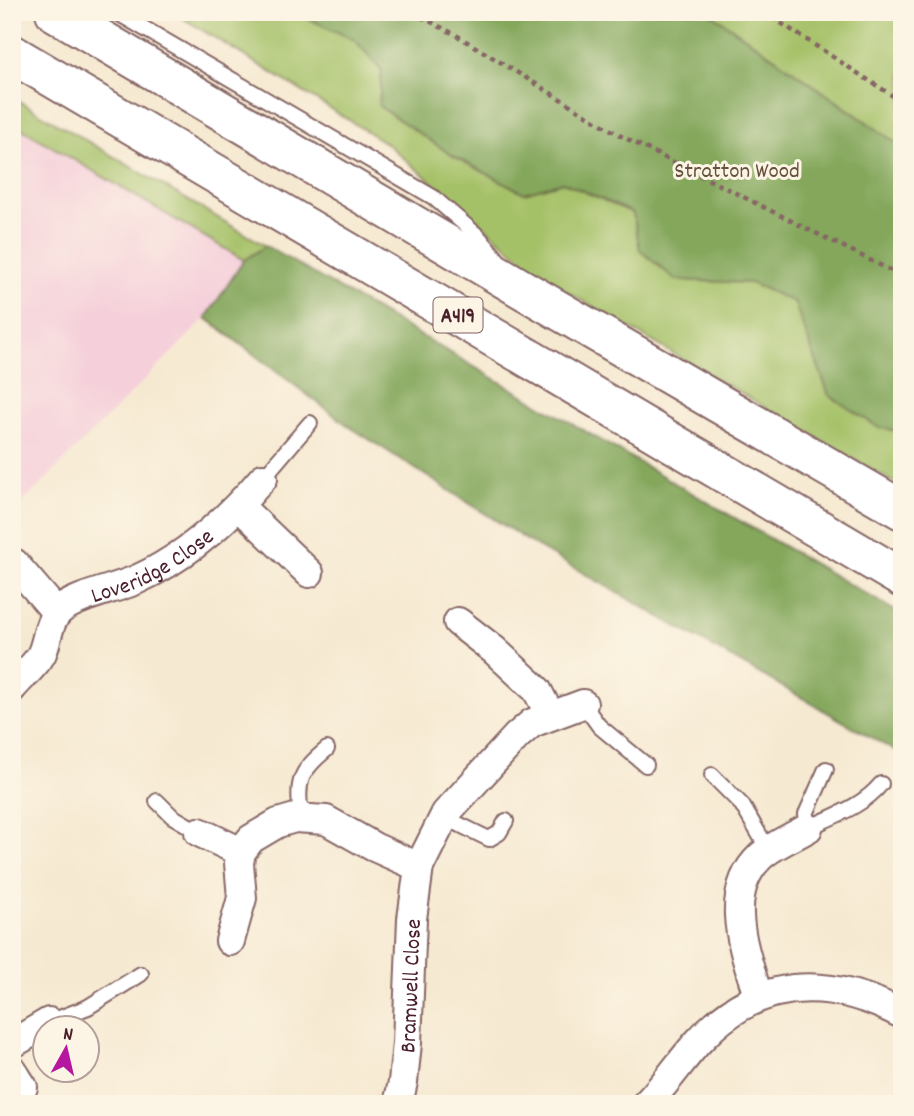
<svg xmlns="http://www.w3.org/2000/svg" width="914" height="1116" font-family="Dekko,sans-serif">
  <style>
    .built { fill: #f5cfda }
    .green { fill: #a5c168; stroke: #78704a; stroke-width: 2 }
    .forest { fill: #84a75c; stroke: #676344; stroke-width: 2 }
    .lines { fill: none; stroke-linecap: round; stroke-linejoin: round }
    .lane-casing { stroke: #866665; stroke-width: 18 }
    .street-casing { stroke: #866665; stroke-width: 32 }
    .highway-casing { stroke: #866665; stroke-width: 42 }
    .path { stroke: #866665; stroke-width: 4.5; stroke-dasharray: 5 5; stroke-linecap: butt }
    .lane { stroke: #fff; stroke-width: 14 }
    .street { stroke: #fff; stroke-width: 28 }
    .highway { stroke: #fff; stroke-width: 38 }
    .labels { text-anchor: middle; stroke-width: 6; stroke-linejoin: round; paint-order: stroke }
    .shield { fill: #fcf5e5; stroke: #7f5f63; stroke-width: 2 }
    .shield-label { font-size: 21px; font-weight: bold; fill: #4a1f2b }
    .park-label { font-size: 23px; fill: #65503d; stroke: #fcf5e5 }
    .street-label { font-size: 23px; fill: #4a1f2b; stroke: #fcf5e5 }
  </style>
  <rect width="100%" height="100%" fill="#fcf5e5"/>
  <filter id="ink" filterUnits="userSpaceOnUse"><feTurbulence type="fractalNoise" baseFrequency=".0143" numOctaves="2"/><feDisplacementMap in="SourceGraphic" scale="14" xChannelSelector="R" yChannelSelector="G"/><feConvolveMatrix kernelMatrix="1 2 1 2 8 2 1 2 1" color-interpolation-filters="sRGB"/></filter>
  <filter id="wash" filterUnits="userSpaceOnUse"><feTurbulence type="fractalNoise" baseFrequency=".00686" numOctaves="4" result="noise"/><feDisplacementMap in="SourceGraphic" scale="28" xChannelSelector="R" yChannelSelector="G"/><feGaussianBlur stdDeviation="1.57" result="paint"/><feColorMatrix in="noise" values="0 0 0 0 0 0 0 0 0 0 0 0 0 0 0 0 0 1.4 0 .05"/><feComposite in="paint" operator="in"/></filter>
  <g filter="url(#wash)">
    <rect width="100%" height="100%" fill="#f6e9d1"/>
    <!-- built -->
    <polygon class="built" points="12,123 244,260 206,318 12,513"/>
    <!-- green -->
    <g class="green">
      <polygon points="173,12 294,12 355,40 382,70 379,106 453,156 524,193 563,182 633,213 640,250 676,280 751,283 795,302 829,395 878,427 902,432 902,487 547,280 386,143"/>
      <polygon points="709,12 902,12 902,147"/>
      <polygon points="12,97 266,246 244,260 12,123"/>
    </g>
    <!-- forest -->
    <g class="forest">
      <polygon points="294,12 709,12 902,147 902,432 878,427 829,395 794,302 751,283 676,280 640,250 633,213 563,182 524,193 453,156 379,106 382,70 355,40"/>
      <polygon points="266,246 902,615 902,755 536,546 350,427 206,318 244,260"/>
    </g>
  </g>
  <g filter="url(#ink)">
    <g class="lines">
      <defs>
        <g id="lane">
          <polyline points="116,12 433,197 478,236 498,260"/>
          <polyline points="263,478 310,423"/>
          <polyline points="583,704 599,726 646,765"/>
          <path d="M 826,769 L 806,814 L 808,828 C 833,816 862,807 881,784"/>
          <polyline points="712,775 742,805 769,851"/>
          <polyline points="157,801 172,816 199,832"/>
          <polyline points="444,817 489,839 499,833 506,821"/>
          <path d="M 301,818 C 297,781 298,773 327,749"/>
          <polyline points="49,1022 88,1007 141,974"/>
        </g>
        <g id="street">
          <polyline points="239,506 309,573"/>
          <polyline points="14,563 57,613"/>
          <polyline points="458,622 494,650 537,690 550,715"/>
          <path id="s1" d="M 12,688 C 21,677 34,667 41,655 C 48,642 47,622 59,611 C 75,596 117,589 138,579 C 186,557 229,518 263,478"/>
          <polyline points="199,832 241,852"/>
          <polyline points="230,941 242,898 239,863 241,852 251,839 278,823 295,818 326,820 374,847 419,867"/>
          <path d="M 758,996 C 745,952 721,893 761,856 C 773,845 793,837 808,828"/>
          <polyline points="12,1044 49,1022"/>
          <polyline points="12,1070 23,1087"/>
          <path id="s2" d="M 398,1104 L 403,1082 L 407,1043 L 412,919 L 419,867 L 446,813 L 517,736 L 532,723 L 583,704"/>
          <path d="M 646,1104 C 665,1085 680,1062 698,1042 C 756,977 827,975 902,1014"/>
        </g>
        <g id="highway">
          <polyline points="55,12 522,289 902,510"/>
          <polyline points="12,54 902,578"/>
        </g>
      </defs>
      <!-- lane casing -->
      <use href="#lane" class="lane-casing"/>
      <!-- street casing -->
      <use href="#street" class="street-casing"/>
      <!-- highway casing -->
      <use href="#highway" class="highway-casing"/>
      <!-- path -->
      <g class="path">
        <polyline points="412,12 456,35 621,136 902,276"/>
        <polyline points="764,12 902,102"/>
      </g>
      <!-- lane -->
      <use href="#lane" class="lane"/>
      <!-- street -->
      <use href="#street" class="street"/>
      <!-- highway -->
      <use href="#highway" class="highway"/>
    </g>
  </g>
  <g class="labels">
    <!-- shield labels -->
    <rect class="shield" x="433.5" y="297.5" width="49" height="35" rx="5"/>
    <g class="shield-label">
      <text x="458" y="322">A419</text>
    </g>
    <!-- park labels -->
    <g class="park-label">
      <text x="737" y="177">Stratton Wood</text>
    </g>
    <!-- street labels -->
    <g class="street-label">
      <text dy="8" stroke="none"><textPath href="#s1" startOffset="196">Loveridge Close</textPath></text>
      <text dy="8" stroke="none"><textPath href="#s2" startOffset="119">Bramwell Close</textPath></text>
    </g>
  </g>
  <!-- margin -->
  <rect width="914" height="1116" fill="none" stroke="#fcf5e5" stroke-width="42"/>
  <!-- north arrow -->
  <g transform="translate(66 1049) rotate(8)"><circle r="33" fill="#fcf5e5" stroke="#b59f9b" stroke-width="2"/>
  <path d="M0-5L12 26L0 18L-12 26Z" fill="#b5179e"/>
  <text y="-10" font-size="19" font-weight="bold" text-anchor="middle" fill="#4a1f2b">N</text>
  </g>
</svg>
